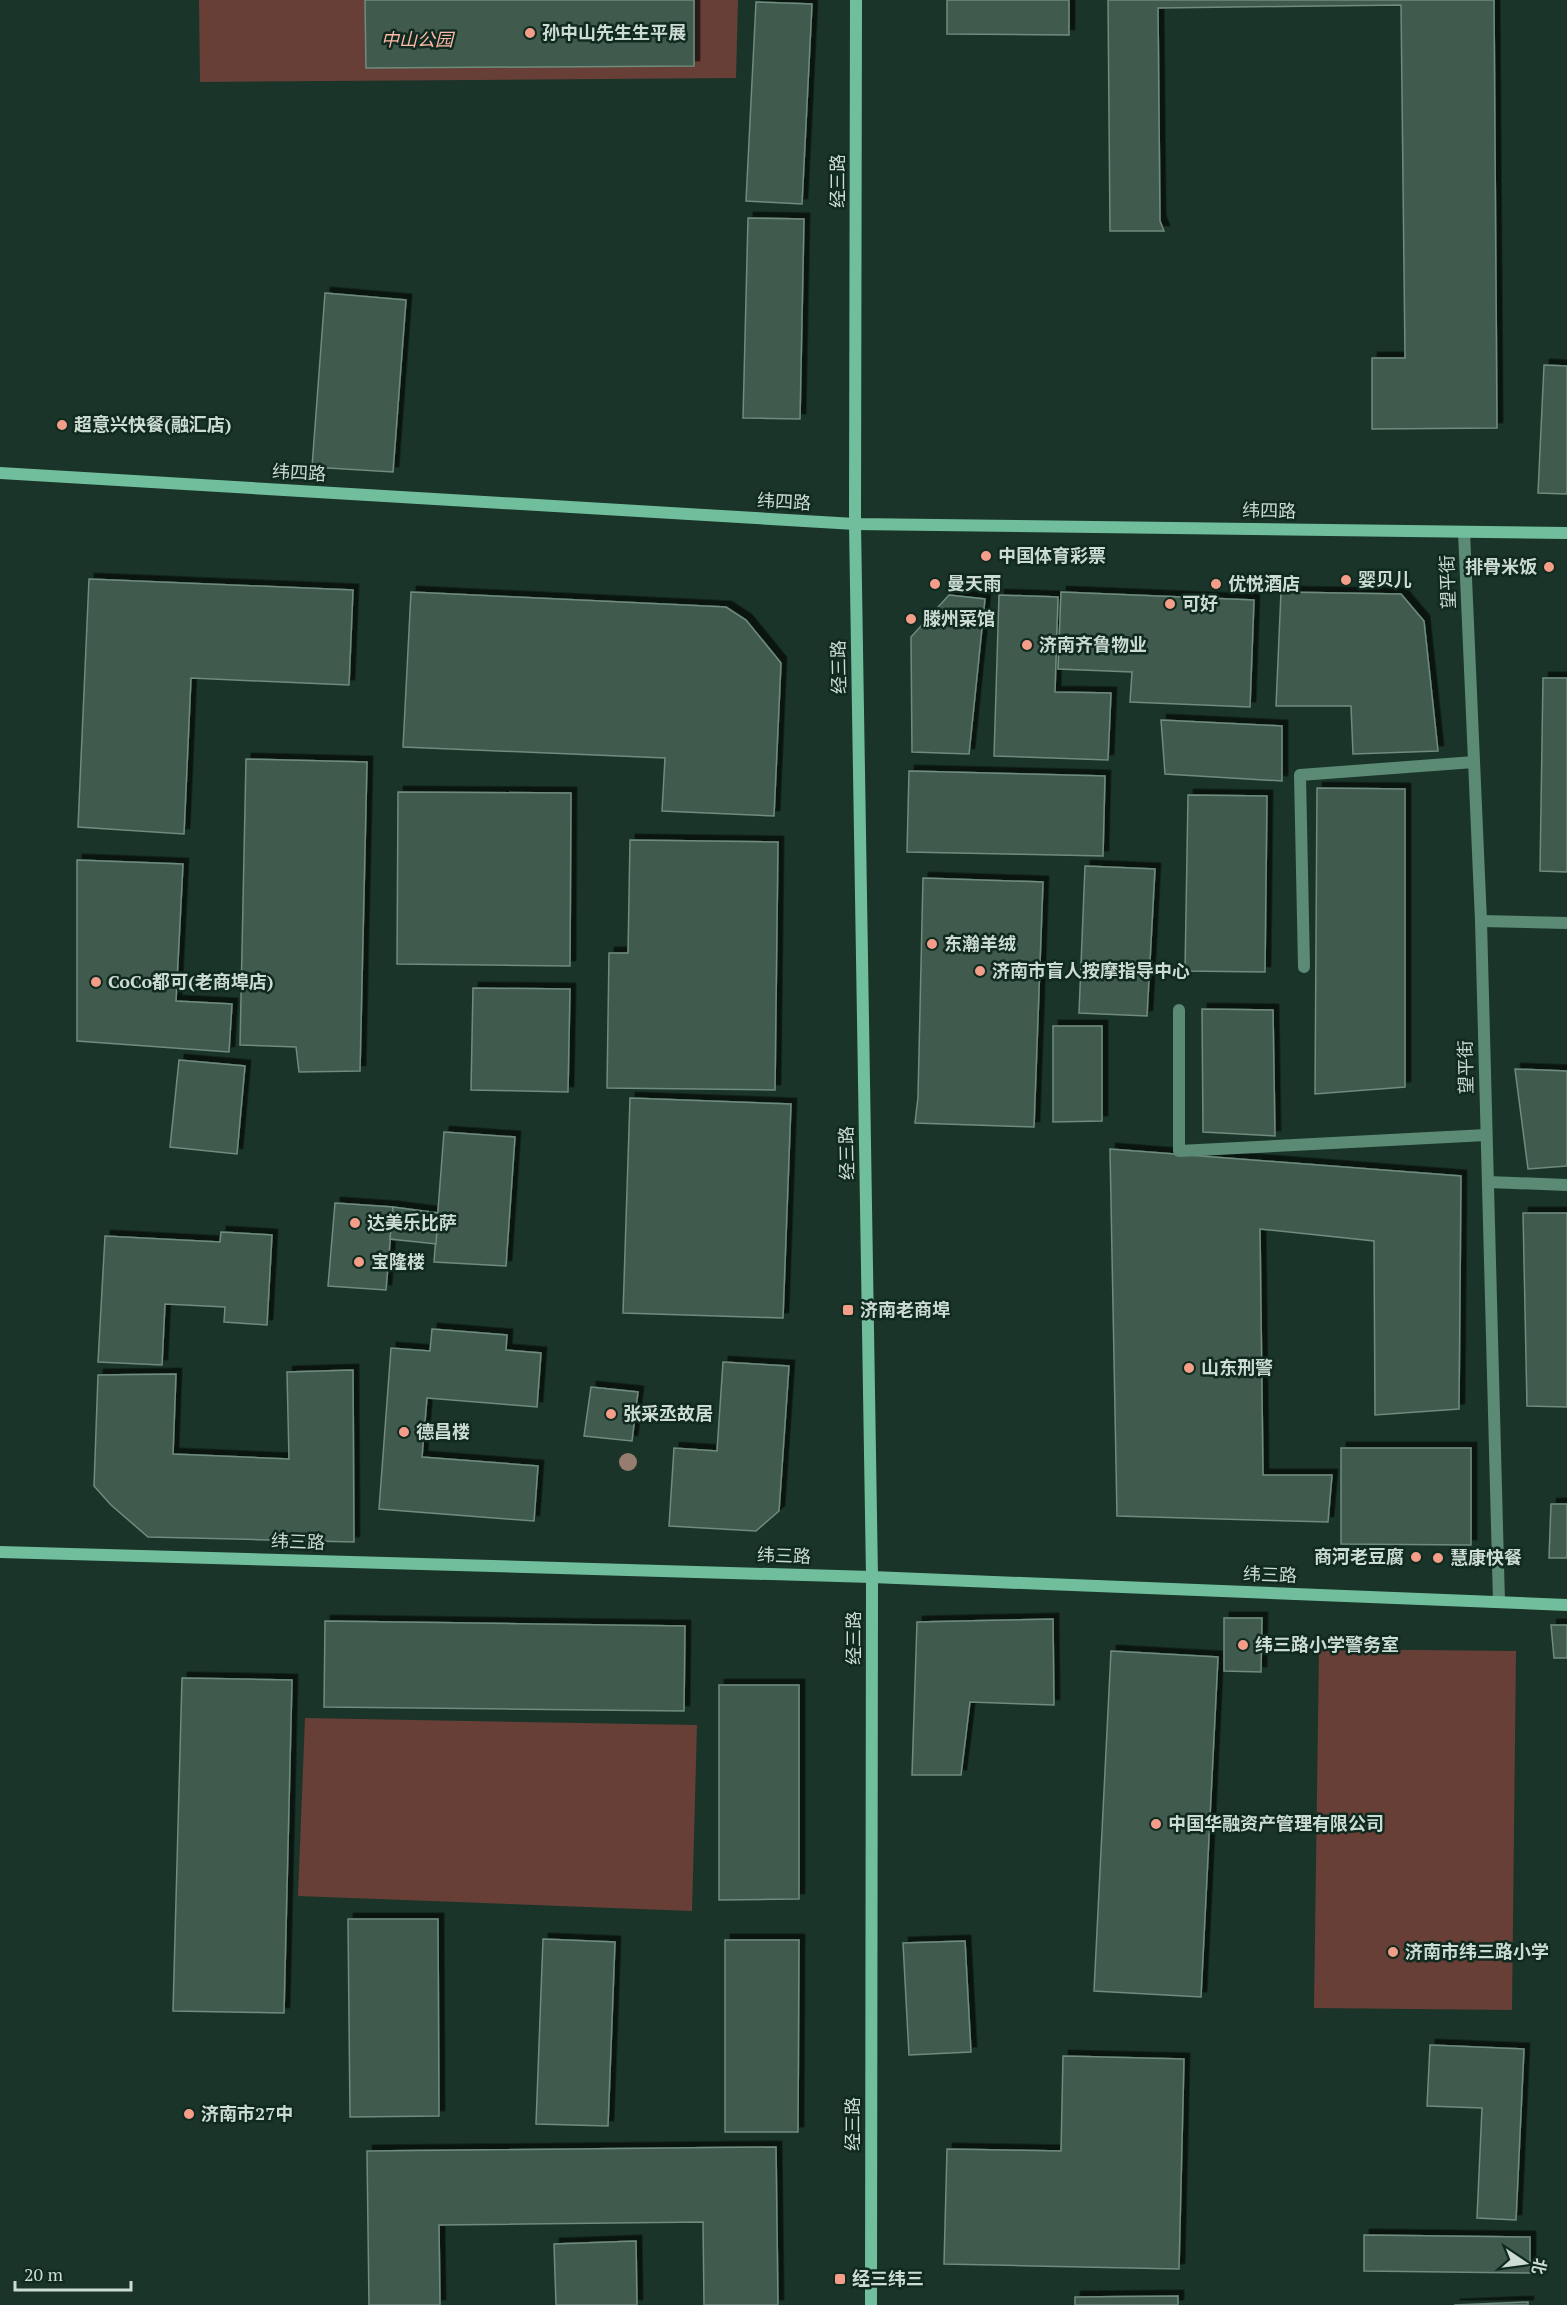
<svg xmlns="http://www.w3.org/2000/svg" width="1567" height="2305" font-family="'PT Serif','Noto Sans SC',serif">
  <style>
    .green { fill: #673f36 }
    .building { fill: #3f5a4e; stroke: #6f8c7e; stroke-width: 1.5; filter: url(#shadow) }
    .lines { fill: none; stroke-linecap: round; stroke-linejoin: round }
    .street { stroke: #5b8a75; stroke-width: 12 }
    .secondary { stroke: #71be9d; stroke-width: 12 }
    .tree { fill: #977d6f }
    .poi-dot { fill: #f49e8a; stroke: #102a20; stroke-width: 2 }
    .labels { text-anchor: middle; stroke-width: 5; stroke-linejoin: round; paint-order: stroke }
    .poi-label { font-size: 18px; font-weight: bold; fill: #ccdbd4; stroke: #102a20; text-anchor: start }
    .park-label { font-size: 18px; font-style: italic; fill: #fdb9a8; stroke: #102a20 }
    .street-label { font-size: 18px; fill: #ccdbd4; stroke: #102a20 }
  </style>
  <defs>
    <filter id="shadow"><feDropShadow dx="5.5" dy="-5.5" stdDeviation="0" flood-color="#0009"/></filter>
  </defs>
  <rect width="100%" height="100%" fill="#1a3429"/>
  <!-- green -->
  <g class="green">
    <polygon points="199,0 738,0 736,78 200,82"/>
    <polygon points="1319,1649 1516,1651 1512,2010 1314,2008"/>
    <polygon points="305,1718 697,1725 692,1911 298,1896"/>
  </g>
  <!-- building -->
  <g class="building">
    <polygon points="365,0 694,0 694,66 366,68"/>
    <polygon points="947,0 1069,0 1069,35 947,34"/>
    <polygon points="1108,0 1494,0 1497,428 1372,429 1372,358 1405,358 1401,5 1158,8 1160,221 1164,231 1110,231"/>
    <polygon points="756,2 812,4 802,204 746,201"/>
    <polygon points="748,218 804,219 800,419 743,418"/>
    <polygon points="325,293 406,300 393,472 312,467"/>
    <polygon points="1544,365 1567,366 1567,494 1538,493"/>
    <polygon points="89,579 353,590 349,685 191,678 184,834 78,827"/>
    <polygon points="411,592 726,607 746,620 781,663 774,816 662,811 665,758 403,747"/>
    <polygon points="1061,592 1254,600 1250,707 1130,702 1132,672 1058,669"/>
    <polygon points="1281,592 1401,594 1424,621 1438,751 1353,754 1351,706 1276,706"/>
    <polygon points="949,595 985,599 969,754 912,752 911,637"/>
    <polygon points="999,595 1058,597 1055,692 1111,693 1108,760 994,756"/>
    <polygon points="1543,678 1567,678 1567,872 1540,871"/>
    <polygon points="1161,720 1282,726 1282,781 1165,774"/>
    <polygon points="246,759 367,762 360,1071 299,1072 296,1047 240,1045"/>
    <polygon points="909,771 1105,776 1103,856 907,852"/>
    <polygon points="1317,788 1405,789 1405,1087 1315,1094"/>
    <polygon points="398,792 571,793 570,966 397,964"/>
    <polygon points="1188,795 1267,796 1265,972 1185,971"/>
    <polygon points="630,840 778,842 775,1090 607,1088 609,953 628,953"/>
    <polygon points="77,860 183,864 176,1001 232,1004 229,1052 77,1041"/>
    <polygon points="1085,866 1155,869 1147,1016 1079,1013"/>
    <polygon points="923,878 1043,882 1034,1127 915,1123 918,1097"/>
    <polygon points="473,988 570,989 568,1092 471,1090"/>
    <polygon points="1202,1009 1273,1010 1275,1136 1203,1132"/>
    <polygon points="1053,1026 1102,1026 1102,1121 1053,1122"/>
    <polygon points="179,1060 245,1066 237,1154 170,1147"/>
    <polygon points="1515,1069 1567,1071 1567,1166 1528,1169"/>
    <polygon points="630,1098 791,1104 783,1318 623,1313"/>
    <polygon points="444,1132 515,1137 506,1266 434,1262"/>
    <polygon points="1110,1149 1461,1176 1459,1409 1375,1415 1374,1241 1260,1229 1263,1475 1332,1475 1328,1522 1117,1516"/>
    <polygon points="335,1203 393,1207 386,1290 328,1286"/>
    <polygon points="393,1207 438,1213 436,1244 390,1239"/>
    <polygon points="1523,1213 1567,1213 1567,1407 1527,1406"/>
    <polygon points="221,1232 272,1235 267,1325 224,1322 225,1307 165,1304 162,1365 98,1362 105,1236 220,1242"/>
    <polygon points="432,1329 507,1335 506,1350 541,1353 537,1407 427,1398 422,1457 538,1466 534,1521 379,1509 391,1348 430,1351"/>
    <polygon points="723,1362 789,1366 779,1511 756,1531 669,1526 674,1448 717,1451"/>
    <polygon points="353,1370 354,1542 148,1537 111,1505 94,1486 98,1375 176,1374 173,1454 289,1459 287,1372"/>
    <polygon points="591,1387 638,1392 632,1441 584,1436"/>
    <polygon points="1341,1448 1471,1448 1471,1545 1341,1544"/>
    <polygon points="1551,1504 1567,1504 1567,1558 1549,1558"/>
    <polygon points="1224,1618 1262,1618 1261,1672 1224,1671"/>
    <polygon points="1053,1619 1054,1705 970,1702 961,1775 912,1775 917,1622"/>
    <polygon points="325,1621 685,1626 684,1711 324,1707"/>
    <polygon points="1551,1625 1567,1625 1567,1658 1554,1658"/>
    <polygon points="1111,1651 1218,1657 1201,1997 1094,1991"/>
    <polygon points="182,1678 292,1680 284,2013 173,2011"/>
    <polygon points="719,1685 799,1685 799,1899 719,1900"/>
    <polygon points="348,1919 438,1919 439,2116 350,2117"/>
    <polygon points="543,1939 615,1942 608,2126 536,2124"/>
    <polygon points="725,1940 799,1940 798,2132 725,2132"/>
    <polygon points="965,1941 971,2052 909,2055 903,1943"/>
    <polygon points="1430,2045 1524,2049 1516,2220 1477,2218 1482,2108 1427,2106"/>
    <polygon points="1063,2056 1184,2059 1179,2269 944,2264 947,2149 1061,2151"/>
    <polygon points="776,2147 778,2305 704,2305 703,2222 439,2225 440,2305 369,2305 367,2151"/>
    <polygon points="1364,2235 1530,2237 1530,2273 1364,2271"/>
    <polygon points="636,2241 637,2305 556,2305 554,2244"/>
    <polygon points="1178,2296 1178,2305 1075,2305 1075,2297"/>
    <polygon points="1528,2302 1528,2305 1454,2305"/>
  </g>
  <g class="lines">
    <!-- street -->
    <g class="street">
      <polyline points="1464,532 1481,921 1499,1602"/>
      <polyline points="1481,921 1567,923"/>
      <polyline points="1304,967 1300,775 1474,762"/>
      <polyline points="1179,1010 1179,1151 1486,1135"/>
      <polyline points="1488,1182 1567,1185"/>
    </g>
    <!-- secondary -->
    <g class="secondary">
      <polyline points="856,0 855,524 872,1577 871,2305"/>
      <polyline points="0,473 855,524 1567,533"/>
      <polyline points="0,1552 872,1577 1567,1605"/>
    </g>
  </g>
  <!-- trees -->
  <circle class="tree" cx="628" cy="1462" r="9"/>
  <!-- markers -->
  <g class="poi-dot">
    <circle cx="530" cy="33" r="6"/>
    <circle cx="62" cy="425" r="6"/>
    <circle cx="986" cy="556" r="6"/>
    <circle cx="1549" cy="567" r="6"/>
    <circle cx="1346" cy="580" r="6"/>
    <circle cx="935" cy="584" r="6"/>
    <circle cx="1216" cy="584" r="6"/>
    <circle cx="1170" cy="604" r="6"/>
    <circle cx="911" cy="619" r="6"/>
    <circle cx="1027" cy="645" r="6"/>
    <circle cx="932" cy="944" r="6"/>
    <circle cx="980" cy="971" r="6"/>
    <circle cx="96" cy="982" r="6"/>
    <circle cx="355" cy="1223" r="6"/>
    <circle cx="359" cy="1262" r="6"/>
    <rect x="842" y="1304" width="12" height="12" rx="3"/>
    <circle cx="1189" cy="1368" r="6"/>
    <circle cx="611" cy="1414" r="6"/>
    <circle cx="404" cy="1432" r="6"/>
    <circle cx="1416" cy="1557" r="6"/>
    <circle cx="1438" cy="1558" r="6"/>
    <circle cx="1243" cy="1645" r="6"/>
    <circle cx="1156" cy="1824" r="6"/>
    <circle cx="1393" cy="1952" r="6"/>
    <circle cx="189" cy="2114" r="6"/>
    <rect x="834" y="2273" width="12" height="12" rx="3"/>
  </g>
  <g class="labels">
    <!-- poi labels -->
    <g class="poi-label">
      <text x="542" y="39">孙中山先生生平展</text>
      <text x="74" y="431">超意兴快餐(融汇店)</text>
      <text x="998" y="562">中国体育彩票</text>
      <text x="1537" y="573" text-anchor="end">排骨米饭</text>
      <text x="1358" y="586">婴贝儿</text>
      <text x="947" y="590">曼天雨</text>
      <text x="1228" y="590">优悦酒店</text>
      <text x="1182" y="610">可好</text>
      <text x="923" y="625">滕州菜馆</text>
      <text x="1039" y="651">济南齐鲁物业</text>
      <text x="944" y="950">东瀚羊绒</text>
      <text x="992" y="977">济南市盲人按摩指导中心</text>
      <text x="108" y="988">CoCo都可(老商埠店)</text>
      <text x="367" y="1229">达美乐比萨</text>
      <text x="371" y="1268">宝隆楼</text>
      <text x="860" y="1316">济南老商埠</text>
      <text x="1201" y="1374">山东刑警</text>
      <text x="623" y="1420">张采丞故居</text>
      <text x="416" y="1438">德昌楼</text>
      <text x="1404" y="1563" text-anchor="end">商河老豆腐</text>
      <text x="1450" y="1564">慧康快餐</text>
      <text x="1255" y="1651">纬三路小学警务室</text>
      <text x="1168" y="1830">中国华融资产管理有限公司</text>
      <text x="1405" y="1958">济南市纬三路小学</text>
      <text x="201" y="2120">济南市27中</text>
      <text x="852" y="2285">经三纬三</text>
    </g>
    <!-- park labels -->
    <g class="park-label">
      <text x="417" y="46">中山公园</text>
    </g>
    <!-- street labels -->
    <g class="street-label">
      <text transform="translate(838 181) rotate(-90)" y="6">经三路</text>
      <text transform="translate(299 473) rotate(3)" y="6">纬四路</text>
      <text transform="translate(784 502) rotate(3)" y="6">纬四路</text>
      <text transform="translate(1269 511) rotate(1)" y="6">纬四路</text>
      <text transform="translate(1448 582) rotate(-92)" y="6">望平街</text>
      <text transform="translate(839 667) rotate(-91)" y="6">经三路</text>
      <text transform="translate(1466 1067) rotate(-91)" y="6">望平街</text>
      <text transform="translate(847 1153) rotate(-91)" y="6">经三路</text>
      <text transform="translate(298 1542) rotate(2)" y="6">纬三路</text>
      <text transform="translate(784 1556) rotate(2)" y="6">纬三路</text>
      <text transform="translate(1270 1575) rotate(2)" y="6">纬三路</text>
      <text transform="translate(854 1638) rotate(-90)" y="6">经三路</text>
      <text transform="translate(853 2124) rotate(-90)" y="6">经三路</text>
    </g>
  </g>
  <!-- north arrow -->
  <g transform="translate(1525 2263) rotate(103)" stroke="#102a20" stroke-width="4.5" paint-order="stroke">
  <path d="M0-4.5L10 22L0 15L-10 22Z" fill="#ccdbd4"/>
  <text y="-9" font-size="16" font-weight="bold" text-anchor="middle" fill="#ccdbd4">北</text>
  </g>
  <!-- scale -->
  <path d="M15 2281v9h116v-9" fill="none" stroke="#ccdbd4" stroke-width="3"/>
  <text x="24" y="2281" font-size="18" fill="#ccdbd4" stroke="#102a20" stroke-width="4.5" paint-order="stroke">20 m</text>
</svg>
